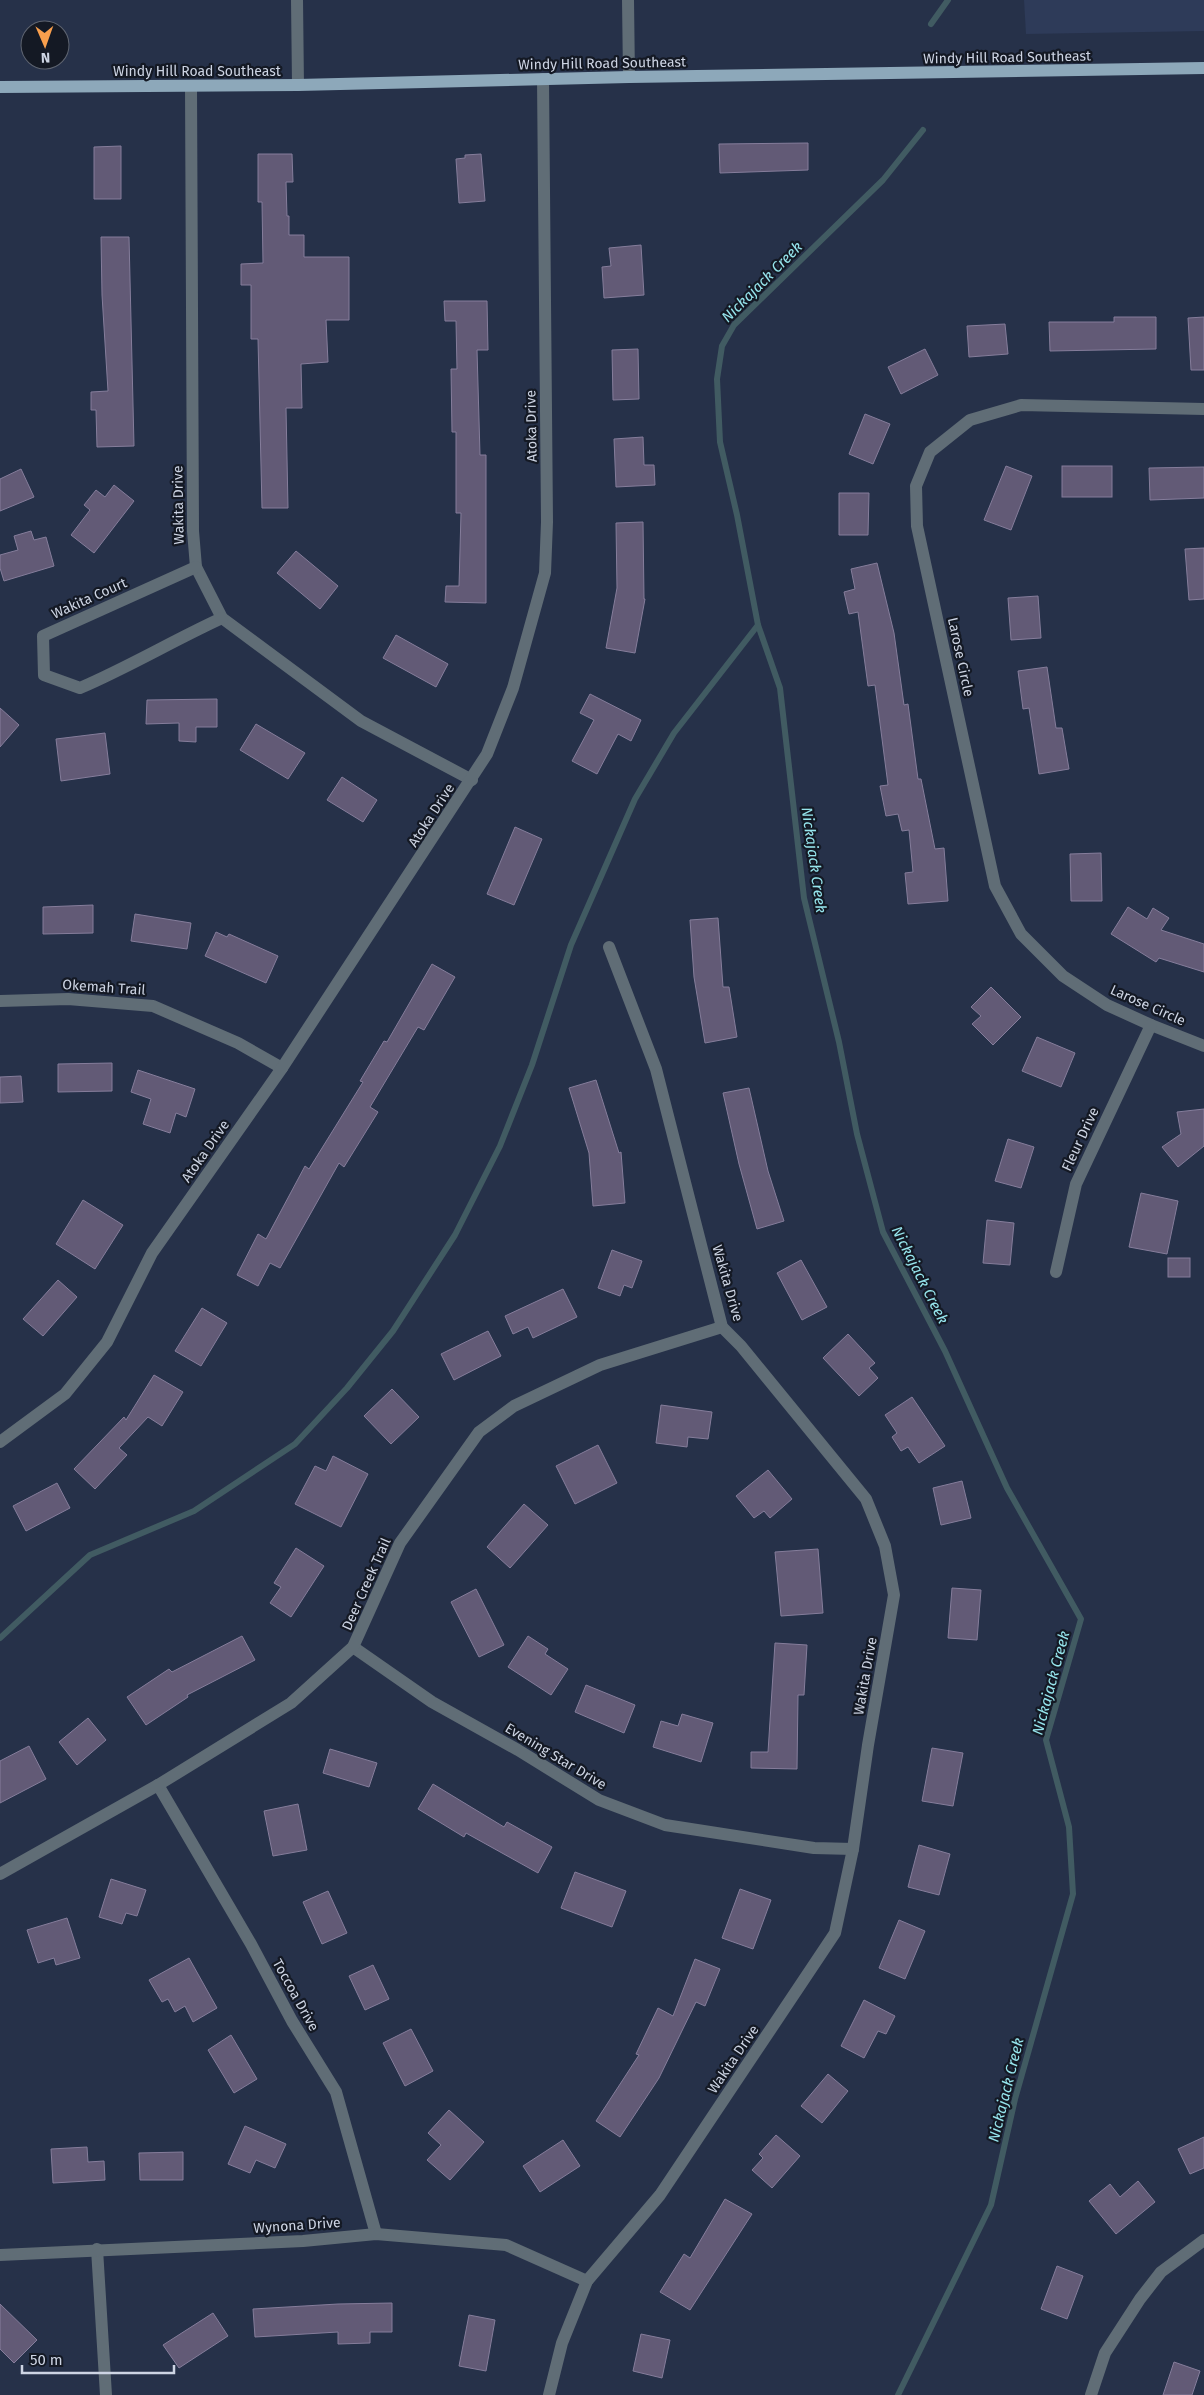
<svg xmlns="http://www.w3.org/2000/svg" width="1204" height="2395" font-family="'Fira Sans',sans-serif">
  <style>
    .built { fill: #2e3b59 }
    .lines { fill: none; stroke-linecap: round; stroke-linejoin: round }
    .stream { stroke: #415b62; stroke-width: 6 }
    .building { fill: #625a76; stroke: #857d9b }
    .minor { stroke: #606d76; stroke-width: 12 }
    .major { stroke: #8da8ba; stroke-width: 12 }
    .labels { text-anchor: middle; stroke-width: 4.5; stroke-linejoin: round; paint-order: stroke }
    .street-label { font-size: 14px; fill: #cdd4e3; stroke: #141924 }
    .water-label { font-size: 15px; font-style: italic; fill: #96e5ed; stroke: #141924 }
  </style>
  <rect width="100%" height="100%" fill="#263149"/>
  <!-- built -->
  <polygon class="built" points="1024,0 1204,0 1204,31 1026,34"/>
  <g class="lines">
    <!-- stream -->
    <g class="stream">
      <polyline points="931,24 948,0"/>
      <polyline points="0,1638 90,1555 194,1511 295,1444 347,1388 393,1331 455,1235 500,1146 532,1065 571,945 635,799 674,733 758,625"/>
      <polyline points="898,2395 991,2205 1015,2099 1073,1894 1069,1827 1046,1740 1081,1619 1007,1488 945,1351 883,1232 857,1134 839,1042 804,898 780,688 758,625 737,515 720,442 717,379 722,346 734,325 883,180 923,130"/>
    </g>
  </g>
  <!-- building -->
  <g class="building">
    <polygon points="808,143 808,170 720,173 719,144"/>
    <polygon points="121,146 121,199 94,199 94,147"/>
    <polygon points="258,154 292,154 293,182 286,182 287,216 289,216 289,235 304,235 304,257 349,257 349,320 326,320 328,362 301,364 302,408 286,408 288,508 262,508 258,339 251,339 251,285 241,285 241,264 263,263 262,202 258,202"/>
    <polygon points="481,154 485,201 459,203 456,159 465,158 465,155"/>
    <polygon points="101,237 129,237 134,446 97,447 96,410 91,410 91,392 108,391 102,295"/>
    <polygon points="641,245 644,295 604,298 602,267 611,266 609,248"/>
    <polygon points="444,301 487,301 488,350 477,350 480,455 486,455 486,603 445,602 446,586 459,586 461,513 456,513 456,432 452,432 451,369 457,369 456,321 445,321"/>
    <polygon points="1114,317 1156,317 1156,349 1050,351 1049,322 1114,322"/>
    <polygon points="1204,317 1204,370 1191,370 1188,318"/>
    <polygon points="1005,324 1008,354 969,357 967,326"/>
    <polygon points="638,349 639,399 613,400 612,350"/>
    <polygon points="925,349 938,375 901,394 888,367"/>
    <polygon points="865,414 890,424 873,464 849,454"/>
    <polygon points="643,437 644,465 654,465 655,485 616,487 614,439"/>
    <polygon points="1006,466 1032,476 1011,530 984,520"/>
    <rect x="1062" y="466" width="50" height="31"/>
    <polygon points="1204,467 1204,498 1150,500 1149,468"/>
    <polygon points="21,469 34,497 0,511 0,479"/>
    <polygon points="114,485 134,501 94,553 71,535 90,510 84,505 96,490 105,497"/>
    <polygon points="839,493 869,493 868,535 839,535"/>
    <polygon points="643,522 644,599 645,599 635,653 606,648 617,588 616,523"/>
    <polygon points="31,531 34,540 46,537 54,566 4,581 0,568 0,555 18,550 14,536"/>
    <polygon points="1204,548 1204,599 1189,600 1185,549"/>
    <polygon points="296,551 338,586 320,609 277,573"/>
    <polygon points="877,563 894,633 904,705 908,704 918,779 921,779 935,849 944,848 948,901 908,904 905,873 913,872 909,830 902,831 898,814 886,816 880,786 888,785 875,685 868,686 858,612 849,614 844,592 855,589 851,569"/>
    <polygon points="1038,596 1041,638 1011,640 1008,598"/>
    <polygon points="396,635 448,664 436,687 383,658"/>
    <polygon points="1047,667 1056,728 1062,728 1069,769 1039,774 1029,708 1023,709 1018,671"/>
    <polygon points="590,694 641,720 631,741 618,734 597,774 572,761 594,720 580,713"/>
    <polygon points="217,699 217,727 196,727 196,742 179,741 179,723 146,724 147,700"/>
    <polygon points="0,708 19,725 0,747"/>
    <polygon points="256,724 305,753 288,779 240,750"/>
    <polygon points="105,733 110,774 61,781 56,739"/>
    <polygon points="342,777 377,800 363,822 327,800"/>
    <polygon points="515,827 542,839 514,905 487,894"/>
    <polygon points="1101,853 1102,901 1071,901 1070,854"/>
    <polygon points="93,905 93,933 43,934 43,907"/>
    <polygon points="1128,907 1147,919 1153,908 1169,918 1161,930 1204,944 1204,972 1159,958 1156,962 1111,934"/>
    <polygon points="135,914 191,923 187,949 131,941"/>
    <polygon points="718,918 723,987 729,987 737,1037 705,1043 694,977 690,920"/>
    <polygon points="216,932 227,937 229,934 278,956 266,983 205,956"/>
    <polygon points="432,964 455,977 424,1030 418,1027 370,1107 378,1112 344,1167 339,1163 280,1268 270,1263 258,1286 237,1275 258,1234 266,1239 305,1166 309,1169 363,1082 360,1081 384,1041 387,1042"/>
    <polygon points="991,987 1021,1017 993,1045 972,1024 981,1016 971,1007"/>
    <polygon points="1037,1037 1075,1053 1061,1087 1022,1071"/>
    <polygon points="112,1063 112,1091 58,1092 58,1064"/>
    <polygon points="138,1070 195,1089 186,1117 176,1113 170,1133 143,1124 151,1099 131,1092"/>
    <polygon points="21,1076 23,1102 0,1103 0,1077"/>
    <polygon points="596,1080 619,1153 621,1152 625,1203 593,1206 589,1153 569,1088"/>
    <polygon points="749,1088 768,1171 784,1221 757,1229 739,1164 723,1093"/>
    <polygon points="1204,1109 1204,1146 1178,1167 1162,1147 1181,1134 1177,1112"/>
    <polygon points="1008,1139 1034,1147 1021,1188 995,1181"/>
    <polygon points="1141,1193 1178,1201 1167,1254 1129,1247"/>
    <polygon points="83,1200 123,1225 95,1269 56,1244"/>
    <polygon points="987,1220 1014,1223 1010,1265 983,1263"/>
    <polygon points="612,1250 642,1261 632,1288 624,1285 620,1296 598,1288"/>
    <rect x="1168" y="1258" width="22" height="19"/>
    <polygon points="801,1260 827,1307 802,1320 777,1273"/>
    <polygon points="58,1280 77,1297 43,1336 23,1319"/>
    <polygon points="563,1289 577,1317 533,1338 528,1327 513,1334 505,1316"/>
    <polygon points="202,1308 227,1323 201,1366 175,1351"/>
    <polygon points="488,1331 501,1356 454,1380 441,1354"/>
    <polygon points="848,1334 875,1363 869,1368 878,1378 859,1396 823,1358"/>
    <polygon points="154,1375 183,1392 162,1426 148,1417 119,1448 127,1455 95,1489 74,1469 124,1417 126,1420"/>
    <polygon points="392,1389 419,1417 391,1444 364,1416"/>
    <polygon points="912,1397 945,1446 919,1463 908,1447 901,1451 892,1437 897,1433 885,1415"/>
    <polygon points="661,1405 712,1412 708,1439 688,1437 687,1447 656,1443"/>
    <polygon points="598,1445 617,1483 575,1504 556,1466"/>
    <polygon points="333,1456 368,1474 341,1527 295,1504 315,1466 326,1471"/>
    <polygon points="768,1470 792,1499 770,1518 764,1511 754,1518 736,1496"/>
    <polygon points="962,1481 971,1518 941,1525 933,1488"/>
    <polygon points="57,1483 70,1508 26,1531 13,1506"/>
    <polygon points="524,1504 548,1525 510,1568 487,1547"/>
    <polygon points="296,1548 324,1566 291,1617 270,1603 281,1587 274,1583"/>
    <polygon points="818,1549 823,1613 781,1616 775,1552"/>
    <polygon points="952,1588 981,1590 977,1640 948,1638"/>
    <polygon points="476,1589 504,1645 479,1657 451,1602"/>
    <polygon points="242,1636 255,1660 187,1695 188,1697 146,1725 127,1697 169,1669 172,1672"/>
    <polygon points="528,1636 548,1649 545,1654 568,1669 551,1695 508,1667"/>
    <polygon points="775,1643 807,1645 804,1695 798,1695 797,1769 751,1768 751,1752 768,1752"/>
    <polygon points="586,1685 635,1705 624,1733 575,1712"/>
    <polygon points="682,1714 713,1723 701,1762 653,1747 661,1721 678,1726"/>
    <polygon points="88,1718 106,1740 77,1765 59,1742"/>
    <polygon points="29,1746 46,1779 0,1803 0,1761"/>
    <polygon points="932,1748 963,1753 953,1806 922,1801"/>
    <polygon points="330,1749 377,1763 369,1787 323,1773"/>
    <polygon points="433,1784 504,1827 507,1822 552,1847 538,1873 466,1833 464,1837 418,1809"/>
    <polygon points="298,1804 307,1850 273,1856 264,1811"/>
    <polygon points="919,1845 950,1854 939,1895 908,1887"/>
    <polygon points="575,1872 626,1891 612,1927 561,1908"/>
    <polygon points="111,1879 146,1890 137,1916 126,1913 122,1924 99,1917"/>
    <polygon points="740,1889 771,1900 753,1949 722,1938"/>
    <polygon points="328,1891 347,1933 322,1944 303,1902"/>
    <polygon points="67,1918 80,1958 56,1965 54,1958 38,1963 27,1930"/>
    <polygon points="899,1920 925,1931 905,1979 879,1968"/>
    <polygon points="189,1958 217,2008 193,2022 185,2006 175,2012 168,1999 162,2002 149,1980"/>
    <polygon points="695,1959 720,1969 705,2006 696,2002 659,2078 620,2137 596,2121 639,2055 636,2054 658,2008 673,2016"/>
    <polygon points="373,1965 389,1999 365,2010 349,1976"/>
    <polygon points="864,2000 895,2016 886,2034 878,2031 864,2058 841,2046"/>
    <polygon points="411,2029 433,2071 405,2086 383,2043"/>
    <polygon points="231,2035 257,2079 234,2093 208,2050"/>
    <polygon points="828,2074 848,2091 822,2123 801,2106"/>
    <polygon points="449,2110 484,2142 450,2180 427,2160 441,2145 428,2133"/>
    <polygon points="245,2126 286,2144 275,2168 256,2160 250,2173 228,2164"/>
    <polygon points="776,2135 800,2156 772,2188 752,2170 763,2158 759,2154"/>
    <polygon points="1204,2137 1204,2168 1190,2174 1178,2149"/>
    <polygon points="563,2140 580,2166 540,2192 523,2166"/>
    <polygon points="87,2147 88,2162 104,2161 105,2180 53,2183 51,2149"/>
    <polygon points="183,2152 183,2180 140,2180 139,2153"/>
    <polygon points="1138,2181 1155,2202 1116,2234 1089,2201 1110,2184 1120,2197"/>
    <polygon points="725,2199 752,2214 690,2310 660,2292 684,2254 690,2258"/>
    <polygon points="1057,2266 1083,2276 1067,2319 1041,2309"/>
    <polygon points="392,2303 392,2332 370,2332 370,2343 338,2344 338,2332 255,2337 253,2309 338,2304"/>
    <polygon points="0,2304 37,2340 14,2363 0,2349"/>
    <polygon points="213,2313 228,2336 179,2368 163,2345"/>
    <polygon points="469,2315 495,2320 486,2371 459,2366"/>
    <polygon points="641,2334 670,2340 662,2378 633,2371"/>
    <polygon points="1174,2362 1200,2371 1192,2395 1163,2395"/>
  </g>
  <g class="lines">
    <!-- minor -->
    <g class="minor">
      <polyline points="297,0 298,85"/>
      <polyline points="628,0 629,77"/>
      <polyline points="191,86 193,531 196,567 222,618 361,721 472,780"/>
      <polyline points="1204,409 1021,405 970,420 930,452 916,486 917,526 995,886 1021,934 1063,976 1107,1005 1151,1025 1204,1046"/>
      <path d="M 196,567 L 43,636 L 44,675 L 80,688 C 129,667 174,640 222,618"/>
      <polyline points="0,1001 68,999 153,1006 238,1043 282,1068"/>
      <polyline points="1056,1272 1076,1184 1151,1025"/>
      <polyline points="0,1442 65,1394 107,1342 152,1253 282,1068 487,754 513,688 545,573 547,522 543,79"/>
      <polyline points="353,1647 432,1702 518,1750 599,1800 665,1825 814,1848 853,1849"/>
      <polyline points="158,1785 251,1944 292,2021 336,2092 376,2234"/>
      <polyline points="0,1874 158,1785 291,1703 353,1647 400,1543 479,1432 514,1406 600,1365 722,1327"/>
      <polyline points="97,2249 106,2395"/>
      <polyline points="0,2255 303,2241 376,2234 506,2245 587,2281"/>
      <polyline points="549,2395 562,2343 587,2281 660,2195 835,1933 853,1849 868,1745 894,1595 885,1546 866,1499 741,1346 722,1327 656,1069 609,947"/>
      <polyline points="1091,2395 1105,2353 1140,2299 1161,2272 1204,2240"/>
    </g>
    <!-- major -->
    <polyline class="major" points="0,87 298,85 629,77 1204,68"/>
  </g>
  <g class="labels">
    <!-- street labels -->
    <g class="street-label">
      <text transform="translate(1007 57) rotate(-1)" y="5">Windy Hill Road Southeast</text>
      <text transform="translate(602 63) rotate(-1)" y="5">Windy Hill Road Southeast</text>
      <text x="197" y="76">Windy Hill Road Southeast</text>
      <text transform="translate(531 426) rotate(-91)" y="5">Atoka Drive</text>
      <text transform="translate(178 505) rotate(-91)" y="5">Wakita Drive</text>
      <text transform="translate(89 598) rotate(-24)" y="5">Wakita Court</text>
      <text transform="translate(961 657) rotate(78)" y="5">Larose Circle</text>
      <text transform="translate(431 815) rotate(-57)" y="5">Atoka Drive</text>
      <text transform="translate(104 987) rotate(4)" y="5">Okemah Trail</text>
      <text transform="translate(1148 1005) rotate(24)" y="5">Larose Circle</text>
      <text transform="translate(1080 1139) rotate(-65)" y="5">Fleur Drive</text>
      <text transform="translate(205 1151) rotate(-55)" y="5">Atoka Drive</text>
      <text transform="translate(728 1283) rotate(74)" y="5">Wakita Drive</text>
      <text transform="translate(366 1584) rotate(-66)" y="5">Deer Creek Trail</text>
      <text transform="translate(865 1676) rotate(-80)" y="5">Wakita Drive</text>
      <text transform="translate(556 1756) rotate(31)" y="5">Evening Star Drive</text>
      <text transform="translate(296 1995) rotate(61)" y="5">Toccoa Drive</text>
      <text transform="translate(733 2059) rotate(-56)" y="5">Wakita Drive</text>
      <text transform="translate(297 2225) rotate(-4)" y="5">Wynona Drive</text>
    </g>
    <!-- water labels -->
    <g class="water-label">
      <text transform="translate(762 282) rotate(-45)" y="5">Nickajack Creek</text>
      <text transform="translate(814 860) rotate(82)" y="5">Nickajack Creek</text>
      <text transform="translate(920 1275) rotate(63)" y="5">Nickajack Creek</text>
      <text transform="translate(1051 1683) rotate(-75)" y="5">Nickajack Creek</text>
      <text transform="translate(1006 2090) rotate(-76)" y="5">Nickajack Creek</text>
    </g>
  </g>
  <!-- north arrow -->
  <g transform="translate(45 45) rotate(178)"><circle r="24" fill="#141924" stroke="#5e6470"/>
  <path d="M0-4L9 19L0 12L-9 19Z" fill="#f99f4d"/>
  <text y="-8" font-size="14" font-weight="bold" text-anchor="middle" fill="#cdd4e3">N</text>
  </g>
  <!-- scale -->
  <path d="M22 2365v8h152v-8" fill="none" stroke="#cdd4e3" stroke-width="2.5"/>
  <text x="30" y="2365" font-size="15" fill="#cdd4e3" stroke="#141924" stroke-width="4" paint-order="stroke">50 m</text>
</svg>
